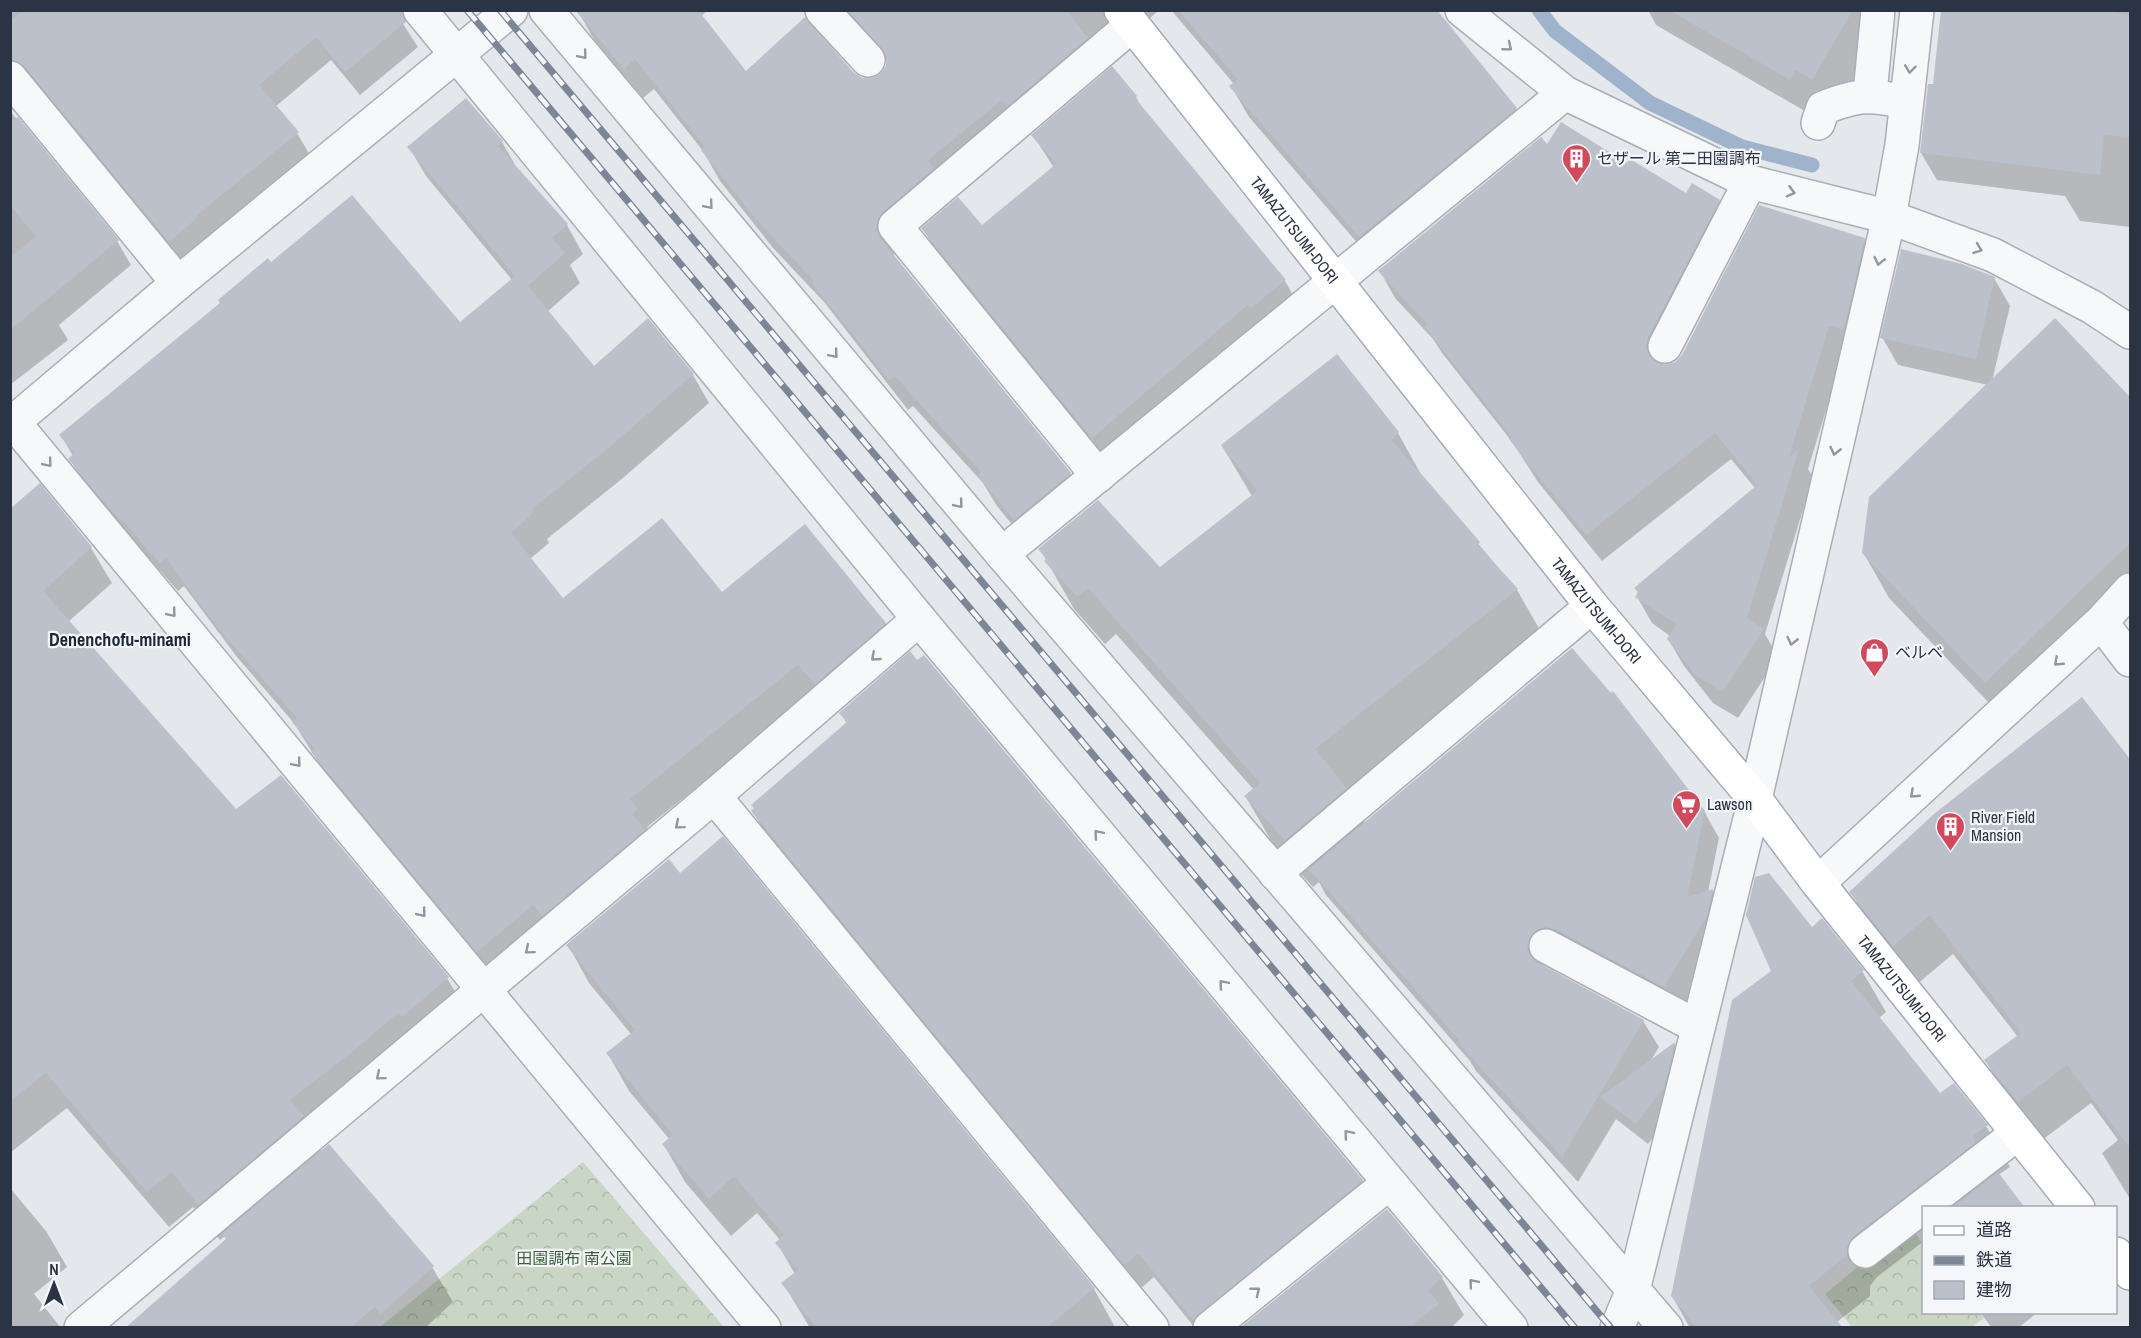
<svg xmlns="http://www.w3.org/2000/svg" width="2141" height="1338" font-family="'Archivo Narrow','Noto Sans JP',sans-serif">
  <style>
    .forest { fill: url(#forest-crowns) }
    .shadow { fill: #0003 }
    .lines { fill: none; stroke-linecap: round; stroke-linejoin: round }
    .stream { stroke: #9fb4cc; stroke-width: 15 }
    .building { fill: #bbc0ca }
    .minor-casing { stroke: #a9aeb7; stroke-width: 36 }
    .major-casing { stroke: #a3abb8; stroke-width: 36 }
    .minor { stroke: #f7f8fa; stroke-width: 33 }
    .major { stroke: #fff; stroke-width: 33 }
    .rail-casing { stroke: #7d8696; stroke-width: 7 }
    .rail { stroke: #f4f6f9; stroke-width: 4.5; stroke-dasharray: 14; stroke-linecap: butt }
    .oneway { stroke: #9196a0 }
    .labels { text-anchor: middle; stroke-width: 4.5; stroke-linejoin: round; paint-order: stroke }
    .poi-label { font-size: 16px; fill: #2b3445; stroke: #f4f6f9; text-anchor: start }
    .street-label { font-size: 16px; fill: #2b3445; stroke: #f4f6f9 }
    .park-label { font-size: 16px; fill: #3f6138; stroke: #f4f6f9 }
    .neighbourhood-label { font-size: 18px; font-weight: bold; fill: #1d2536; stroke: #f4f6f9 }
  </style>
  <defs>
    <pattern id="forest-crowns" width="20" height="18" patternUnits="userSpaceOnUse" patternTransform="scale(1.5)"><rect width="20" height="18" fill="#c9d6c5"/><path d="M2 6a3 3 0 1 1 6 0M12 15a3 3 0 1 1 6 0" fill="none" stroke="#adb8ab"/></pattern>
  </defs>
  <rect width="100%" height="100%" fill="#e4e7ec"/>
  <!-- forest -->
  <g class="forest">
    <polygon points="583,1162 724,1327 380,1327"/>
    <polygon points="1908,1225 1923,1244 1924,1312 1980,1313 1984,1318 1972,1327 1852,1327 1825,1294"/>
  </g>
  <!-- shadow -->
  <g class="shadow">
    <polygon points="10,10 394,10 418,47 360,95 331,60 275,107 297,133 311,157 183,265 10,89"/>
    <polygon points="581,10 708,10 697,20 746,73 853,74 861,79 872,80 881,75 888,63 855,28 834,10 1159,10 900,243 894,251 894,257 1070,474 1088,504 1033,550 997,506 983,483 913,406 908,410 825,303 773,248 720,181 703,151 654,89 643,98 596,43 579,13"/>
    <polygon points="1171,10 1408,10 1516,109 1534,139 1378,267 1249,117 1231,86 1234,84"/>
    <polygon points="1648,10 1879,10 1886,23 1833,115 1810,114 1656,25"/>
    <polygon points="1942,10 2130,10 2130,227 2080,221 2065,196 1937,180 1921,153 1934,86"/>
    <polygon points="1136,97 1144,112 1285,281 1299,306 1107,463 938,254 923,229 981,228 1054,168 1033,135"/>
    <polygon points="466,100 502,142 519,172 567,225 583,254 570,265 580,283 547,312 593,368 693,375 709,403 623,478 547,539 549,543 530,559 562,600 722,594 885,623 902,652 816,693 647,827 653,838 494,980 330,781 294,723 237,657 184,586 178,591 140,548 138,550 87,488 70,459 73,456 61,435 271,264 459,324 512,280 426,176 409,147"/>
    <polygon points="10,111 117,241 131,265 59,325 68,340 10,385"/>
    <polygon points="1547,146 1627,165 1687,195 1719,201 1734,228 1663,365 1675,363 1864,239 1879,266 1844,352 1808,469 1813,477 1765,634 1778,657 1738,718 1713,703 1684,666 1668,639 1670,636 1652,623 1637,597 1639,593 1636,588 1755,488 1731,459 1602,561 1538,482 1513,443 1442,353 1433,339 1395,298 1380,271"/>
    <polygon points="1994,278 2010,306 1992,381 2055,320 2130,399 2130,612 2012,727 1889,598 1863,552 1988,385 1898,365 1882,337"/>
    <polygon points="1398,433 1423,478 1517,590 1544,637 1347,792 1365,823 1704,811 1719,838 1708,892 1713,891 1728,917 1721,943 1679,1013 1544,964 1543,968 1643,1021 1659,1047 1650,1062 1675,1044 1686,1064 1675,1109 1648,1144 1616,1119 1578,1182 1476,1071 1470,1061 1326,895 1319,882 1313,887 1273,844 1246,797 1254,790 1116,634 1105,644 1074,609 1040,549 1159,569 1252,496 1222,446"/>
    <polygon points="40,485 91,548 112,583 68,622 236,811 447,978 468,1013 312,1134 322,1152 432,1267 453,1302 425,1328 128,1328 227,1239 225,1236 220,1240 193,1207 169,1227 67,1108 10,1153 10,747"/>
    <polygon points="2081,699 2130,761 2130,1199 2102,1153 2118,1140 2091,1103 2041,1141 2008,1100 1986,1061 2018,1037 1953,954 1916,985 1874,932 1851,892"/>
    <polygon points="841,713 1362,1181 1376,1205 1195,1328 1154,1277 1140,1289 767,836 753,812 847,724"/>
    <polygon points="722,838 1094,1289 1115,1327 810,1328 783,1283 795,1274 777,1243 780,1240 757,1213 731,1236 685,1182 664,1145 670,1140 629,1091 608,1054 631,1034 589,983 568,945 680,875"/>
    <polygon points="1812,929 1862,971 1886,1012 1879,1018 1940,1095 1986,1126 2010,1167 1998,1175 2023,1208 1924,1208 1924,1241 1877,1277 1870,1286 1870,1296 1837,1322 1841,1328 1690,1328 1672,1296 1773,972"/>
    <polygon points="10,1188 46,1231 67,1267 34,1294 61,1328 10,1328"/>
    <polygon points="1387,1211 1442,1278 1464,1315 1451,1328 1240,1328"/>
    <polygon points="1980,1312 2038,1312 2018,1328 1992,1328"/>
  </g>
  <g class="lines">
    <!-- stream -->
    <polyline class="stream" points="1539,10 1555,31 1650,103 1742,147 1812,165"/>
  </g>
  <!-- building -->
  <g class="building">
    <polygon points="24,10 402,10 406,22 345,72 316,37 259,85 299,132 196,216 197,218 169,242 24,66 10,60 10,21"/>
    <polygon points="575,10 698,10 746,71 805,17 854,73 862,78 872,78 880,74 886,66 886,55 848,10 1066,10 1088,38 1007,106 1002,100 928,160 934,168 883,212 878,219 876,229 880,238 1071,473 1014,520 977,475 981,472 895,376 889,380 812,283 814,281 754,217 701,150 705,147 635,59 624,69"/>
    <polygon points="1178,10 1437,10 1517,108 1359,237 1229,86 1238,79"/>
    <polygon points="1669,10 1853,10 1812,80 1795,70 1790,80"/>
    <polygon points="1941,10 2117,10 2117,13 2130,15 2130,137 2104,135 2100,175 1920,153 1928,84 1933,84"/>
    <polygon points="1112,66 1137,96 1135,98 1286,280 1251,308 1248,305 1092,438 921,228 958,197 982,225 1056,164 1031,135"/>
    <polygon points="466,98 503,141 498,146 568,224 552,238 565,253 528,286 594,366 648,318 694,374 606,450 532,509 533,513 511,533 563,598 662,518 722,592 805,524 886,623 815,684 798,665 630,799 638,809 632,814 645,830 542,916 533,905 477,952 311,752 315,749 292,722 297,718 218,628 166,558 160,564 122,520 121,522 68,459 74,453 59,435 220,303 218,300 268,258 271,262 352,195 460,322 515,276 407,147"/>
    <polygon points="18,117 119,240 10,330 10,257 36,237 10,205 10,123"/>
    <polygon points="1561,122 1627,163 1630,159 1686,193 1692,183 1720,200 1648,337 1646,346 1649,356 1657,363 1666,365 1675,362 1682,355 1759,205 1865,238 1844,329 1829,326 1789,457 1799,449 1747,618 1764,629 1722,692 1696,676 1667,639 1676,624 1635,597 1638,592 1634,588 1757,485 1715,433 1586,535 1521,455 1509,439 1512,437 1424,326 1427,324 1378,271 1541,137 1547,144"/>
    <polygon points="1901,249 1962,264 1995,277 1976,359 1880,338"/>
    <polygon points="2055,318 2130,397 2130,543 1985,683 1862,553 1869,497"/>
    <polygon points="1337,354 1399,432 1392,440 1480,542 1478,545 1518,589 1315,749 1347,788 1285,840 1244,796 1260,783 1088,588 1077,597 1044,561 1047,559 1038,549 1098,500 1160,567 1257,491 1221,445"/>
    <polygon points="40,483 92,547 43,591 236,809 281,775 449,977 402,1017 398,1013 357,1048 290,1100 304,1116 198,1205 172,1172 147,1192 46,1073 10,1101 10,509"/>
    <polygon points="1572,648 1611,693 1613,691 1705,811 1687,897 1713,889 1707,916 1664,987 1555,929 1545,927 1536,930 1530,937 1527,947 1530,956 1537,962 1644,1020 1562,1157 1459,1044 1461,1042 1309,869"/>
    <polygon points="910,651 917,660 924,655 1363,1180 1193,1320 1139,1254 1124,1265 751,811 754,808 751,805 847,722 839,713"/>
    <polygon points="2082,697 2130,759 2130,1148 2067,1065 2018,1102 1984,1060 2021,1033 1930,915 1893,946 1849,892 1934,814"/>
    <polygon points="723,836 1095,1288 1046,1328 817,1328 781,1283 798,1270 775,1243 784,1235 734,1176 709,1199 662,1144 673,1135 606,1053 635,1030 566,945 669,859 680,873"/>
    <polygon points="1769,873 1812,927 1822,918 1864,970 1851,981 1940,1093 1954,1083 1988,1125 1973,1136 1975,1143 1854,1236 1848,1244 1847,1255 1809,1286 1843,1328 1697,1328 1671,1296 1732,1000 1771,971 1746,915 1755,877"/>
    <polygon points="1675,1042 1664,1088 1636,1124 1600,1097"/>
    <polygon points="329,1144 434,1266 381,1314 375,1307 350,1328 125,1328 226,1239 222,1234"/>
    <polygon points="1998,1172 2025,1208 1952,1208"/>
    <polygon points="1387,1209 1443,1277 1428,1290 1439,1304 1408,1328 1240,1328"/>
  </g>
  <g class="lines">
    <defs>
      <g id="minor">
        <polyline points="420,10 919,619 1511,1328"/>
        <polyline points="546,10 1002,554 1666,1328"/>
        <polyline points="822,10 868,60"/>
        <polyline points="1462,10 1565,93 1750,182 1889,217 1993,255 2092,307 2130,332"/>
        <polyline points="10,78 178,283"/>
        <polyline points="1870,94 1878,10"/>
        <path d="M 1818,123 L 1823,108 C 1859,94 1869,94 1906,102"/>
        <polyline points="1665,346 1750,182"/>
        <polyline points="10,418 764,1328"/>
        <polyline points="10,425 178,283 511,10"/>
        <polyline points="1098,476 895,226 1132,25"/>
        <polyline points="1002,554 1565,93"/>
        <polyline points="2101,622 2130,660"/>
        <polyline points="714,796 1152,1328"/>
        <polyline points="1275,873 1592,606"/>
        <polyline points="1818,883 2101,622 2130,590"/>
        <polyline points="1546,946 1698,1027"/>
        <polyline points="1865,1251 2018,1133"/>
        <polyline points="81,1328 714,796 919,619"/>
        <polyline points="1210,1328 1389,1183"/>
        <polyline points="1617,1328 1633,1290 1755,799 1889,217 1902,145 1917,10"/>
      </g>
      <g id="major">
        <path id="s1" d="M 1121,10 L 1592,606 L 1755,799 L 1818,883 L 2078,1208"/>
        <polyline points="2116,1254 2130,1273"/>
      </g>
    </defs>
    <!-- minor casing -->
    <use href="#minor" class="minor-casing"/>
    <!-- major casing -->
    <use href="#major" class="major-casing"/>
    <!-- minor -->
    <use href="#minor" class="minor"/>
    <!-- major -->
    <use href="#major" class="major"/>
    <defs>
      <g id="rail">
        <polyline points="467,10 1575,1328"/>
        <polyline points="500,10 1611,1328"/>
      </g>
    </defs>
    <!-- rail casing -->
    <use href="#rail" class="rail-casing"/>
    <!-- rail -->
    <use href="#rail" class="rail"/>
  </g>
  <!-- one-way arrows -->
  <defs><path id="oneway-chevron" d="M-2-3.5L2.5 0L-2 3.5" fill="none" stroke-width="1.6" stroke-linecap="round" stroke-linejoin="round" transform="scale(1.5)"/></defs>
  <g class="oneway">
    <use href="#oneway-chevron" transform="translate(1508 47) rotate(39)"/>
    <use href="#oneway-chevron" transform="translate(583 55) rotate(50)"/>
    <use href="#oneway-chevron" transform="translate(1910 69) rotate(97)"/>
    <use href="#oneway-chevron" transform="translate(1791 192) rotate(14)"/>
    <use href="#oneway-chevron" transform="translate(709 205) rotate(50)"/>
    <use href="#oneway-chevron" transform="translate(1978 249) rotate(20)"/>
    <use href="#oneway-chevron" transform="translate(1879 261) rotate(103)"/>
    <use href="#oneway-chevron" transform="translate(834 354) rotate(50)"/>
    <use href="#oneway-chevron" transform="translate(1835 451) rotate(103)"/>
    <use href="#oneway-chevron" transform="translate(48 463) rotate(50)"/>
    <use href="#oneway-chevron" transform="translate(959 504) rotate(50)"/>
    <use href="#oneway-chevron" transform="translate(172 613) rotate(50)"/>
    <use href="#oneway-chevron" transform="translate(1792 641) rotate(103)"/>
    <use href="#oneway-chevron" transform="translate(875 657) rotate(139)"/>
    <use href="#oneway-chevron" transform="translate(2058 662) rotate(137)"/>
    <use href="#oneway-chevron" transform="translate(297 763) rotate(50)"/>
    <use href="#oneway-chevron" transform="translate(1914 794) rotate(137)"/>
    <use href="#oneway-chevron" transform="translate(679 825) rotate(140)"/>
    <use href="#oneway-chevron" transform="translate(1098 834) rotate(-130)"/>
    <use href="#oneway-chevron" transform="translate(422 913) rotate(50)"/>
    <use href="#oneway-chevron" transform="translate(529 950) rotate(140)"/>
    <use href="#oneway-chevron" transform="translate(1223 984) rotate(-130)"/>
    <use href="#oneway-chevron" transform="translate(380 1076) rotate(140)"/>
    <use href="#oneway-chevron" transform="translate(1348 1134) rotate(-130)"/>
    <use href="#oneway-chevron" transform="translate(1473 1283) rotate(-130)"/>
    <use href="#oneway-chevron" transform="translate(1256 1291) rotate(-39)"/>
  </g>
  <!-- icons -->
  <defs>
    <symbol id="building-pin" viewBox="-11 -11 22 30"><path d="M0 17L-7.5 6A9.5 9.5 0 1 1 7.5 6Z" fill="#d1495b" stroke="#f4f6f9"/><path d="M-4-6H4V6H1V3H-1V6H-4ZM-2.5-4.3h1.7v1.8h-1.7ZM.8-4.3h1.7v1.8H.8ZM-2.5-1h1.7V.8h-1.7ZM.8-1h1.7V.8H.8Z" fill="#fff"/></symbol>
    <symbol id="shop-pin" viewBox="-11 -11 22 30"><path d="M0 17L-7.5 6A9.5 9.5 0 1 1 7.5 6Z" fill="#d1495b" stroke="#f4f6f9"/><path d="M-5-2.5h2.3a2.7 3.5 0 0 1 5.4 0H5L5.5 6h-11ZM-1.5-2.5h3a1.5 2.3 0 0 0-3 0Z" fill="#fff"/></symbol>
    <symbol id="supermarket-pin" viewBox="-11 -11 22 30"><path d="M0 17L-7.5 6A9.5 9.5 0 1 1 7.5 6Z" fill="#d1495b" stroke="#f4f6f9"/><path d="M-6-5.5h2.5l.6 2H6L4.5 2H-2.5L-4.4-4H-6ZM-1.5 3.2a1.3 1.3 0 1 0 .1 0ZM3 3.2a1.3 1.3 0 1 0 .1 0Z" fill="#fff"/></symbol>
  </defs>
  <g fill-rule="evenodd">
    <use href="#building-pin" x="1560" y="142" width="33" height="45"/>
    <use href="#shop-pin" x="1858" y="636" width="33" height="45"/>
    <use href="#supermarket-pin" x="1670" y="788" width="33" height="45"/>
    <use href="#building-pin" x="1934" y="810" width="33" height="45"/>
  </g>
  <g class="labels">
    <!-- poi labels -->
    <g class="poi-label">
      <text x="1597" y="164">セザール 第二田園調布</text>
      <text x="1895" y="658">ベルベ</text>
      <text x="1707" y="810">Lawson</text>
      <text x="1971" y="823">River Field<tspan x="1971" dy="18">Mansion</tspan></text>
    </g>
    <!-- street labels -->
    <g class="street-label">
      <text dy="6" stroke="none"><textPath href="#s1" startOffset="280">TAMAZUTSUMI-DORI</textPath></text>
      <text dy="6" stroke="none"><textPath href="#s1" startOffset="766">TAMAZUTSUMI-DORI</textPath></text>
      <text dy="6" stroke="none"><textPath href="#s1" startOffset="1252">TAMAZUTSUMI-DORI</textPath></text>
    </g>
    <!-- park labels -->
    <g class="park-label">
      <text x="574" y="1264">田園調布 南公園</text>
    </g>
    <!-- neighbourhood labels -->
    <g class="neighbourhood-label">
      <text x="120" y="646">Denenchofu-minami</text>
    </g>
  </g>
  <!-- border -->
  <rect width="2141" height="1338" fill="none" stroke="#2b3445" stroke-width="24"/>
  <!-- legend -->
  <rect x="1922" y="1206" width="195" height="108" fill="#f4f6f9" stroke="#a4a8b1" stroke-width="1.5"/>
  <rect x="1934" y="1226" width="30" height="9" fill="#ffffff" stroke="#a4a8b1" stroke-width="1.5"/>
  <text x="1976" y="1236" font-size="18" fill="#2b3445">道路</text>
  <rect x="1934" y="1256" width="30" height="9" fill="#7d8696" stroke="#a4a8b1" stroke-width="1.5"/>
  <text x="1976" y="1266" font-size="18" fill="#2b3445">鉄道</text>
  <rect x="1934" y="1281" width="30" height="18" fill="#bbc0ca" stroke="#a4a8b1" stroke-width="1.5"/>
  <text x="1976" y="1296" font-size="18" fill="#2b3445">建物</text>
  <!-- north arrow -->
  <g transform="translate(54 1284)" stroke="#f4f6f9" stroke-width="4.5" paint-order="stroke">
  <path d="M0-4.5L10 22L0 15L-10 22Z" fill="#2b3445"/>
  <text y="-9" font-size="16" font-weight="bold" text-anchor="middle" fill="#2b3445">N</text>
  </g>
</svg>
